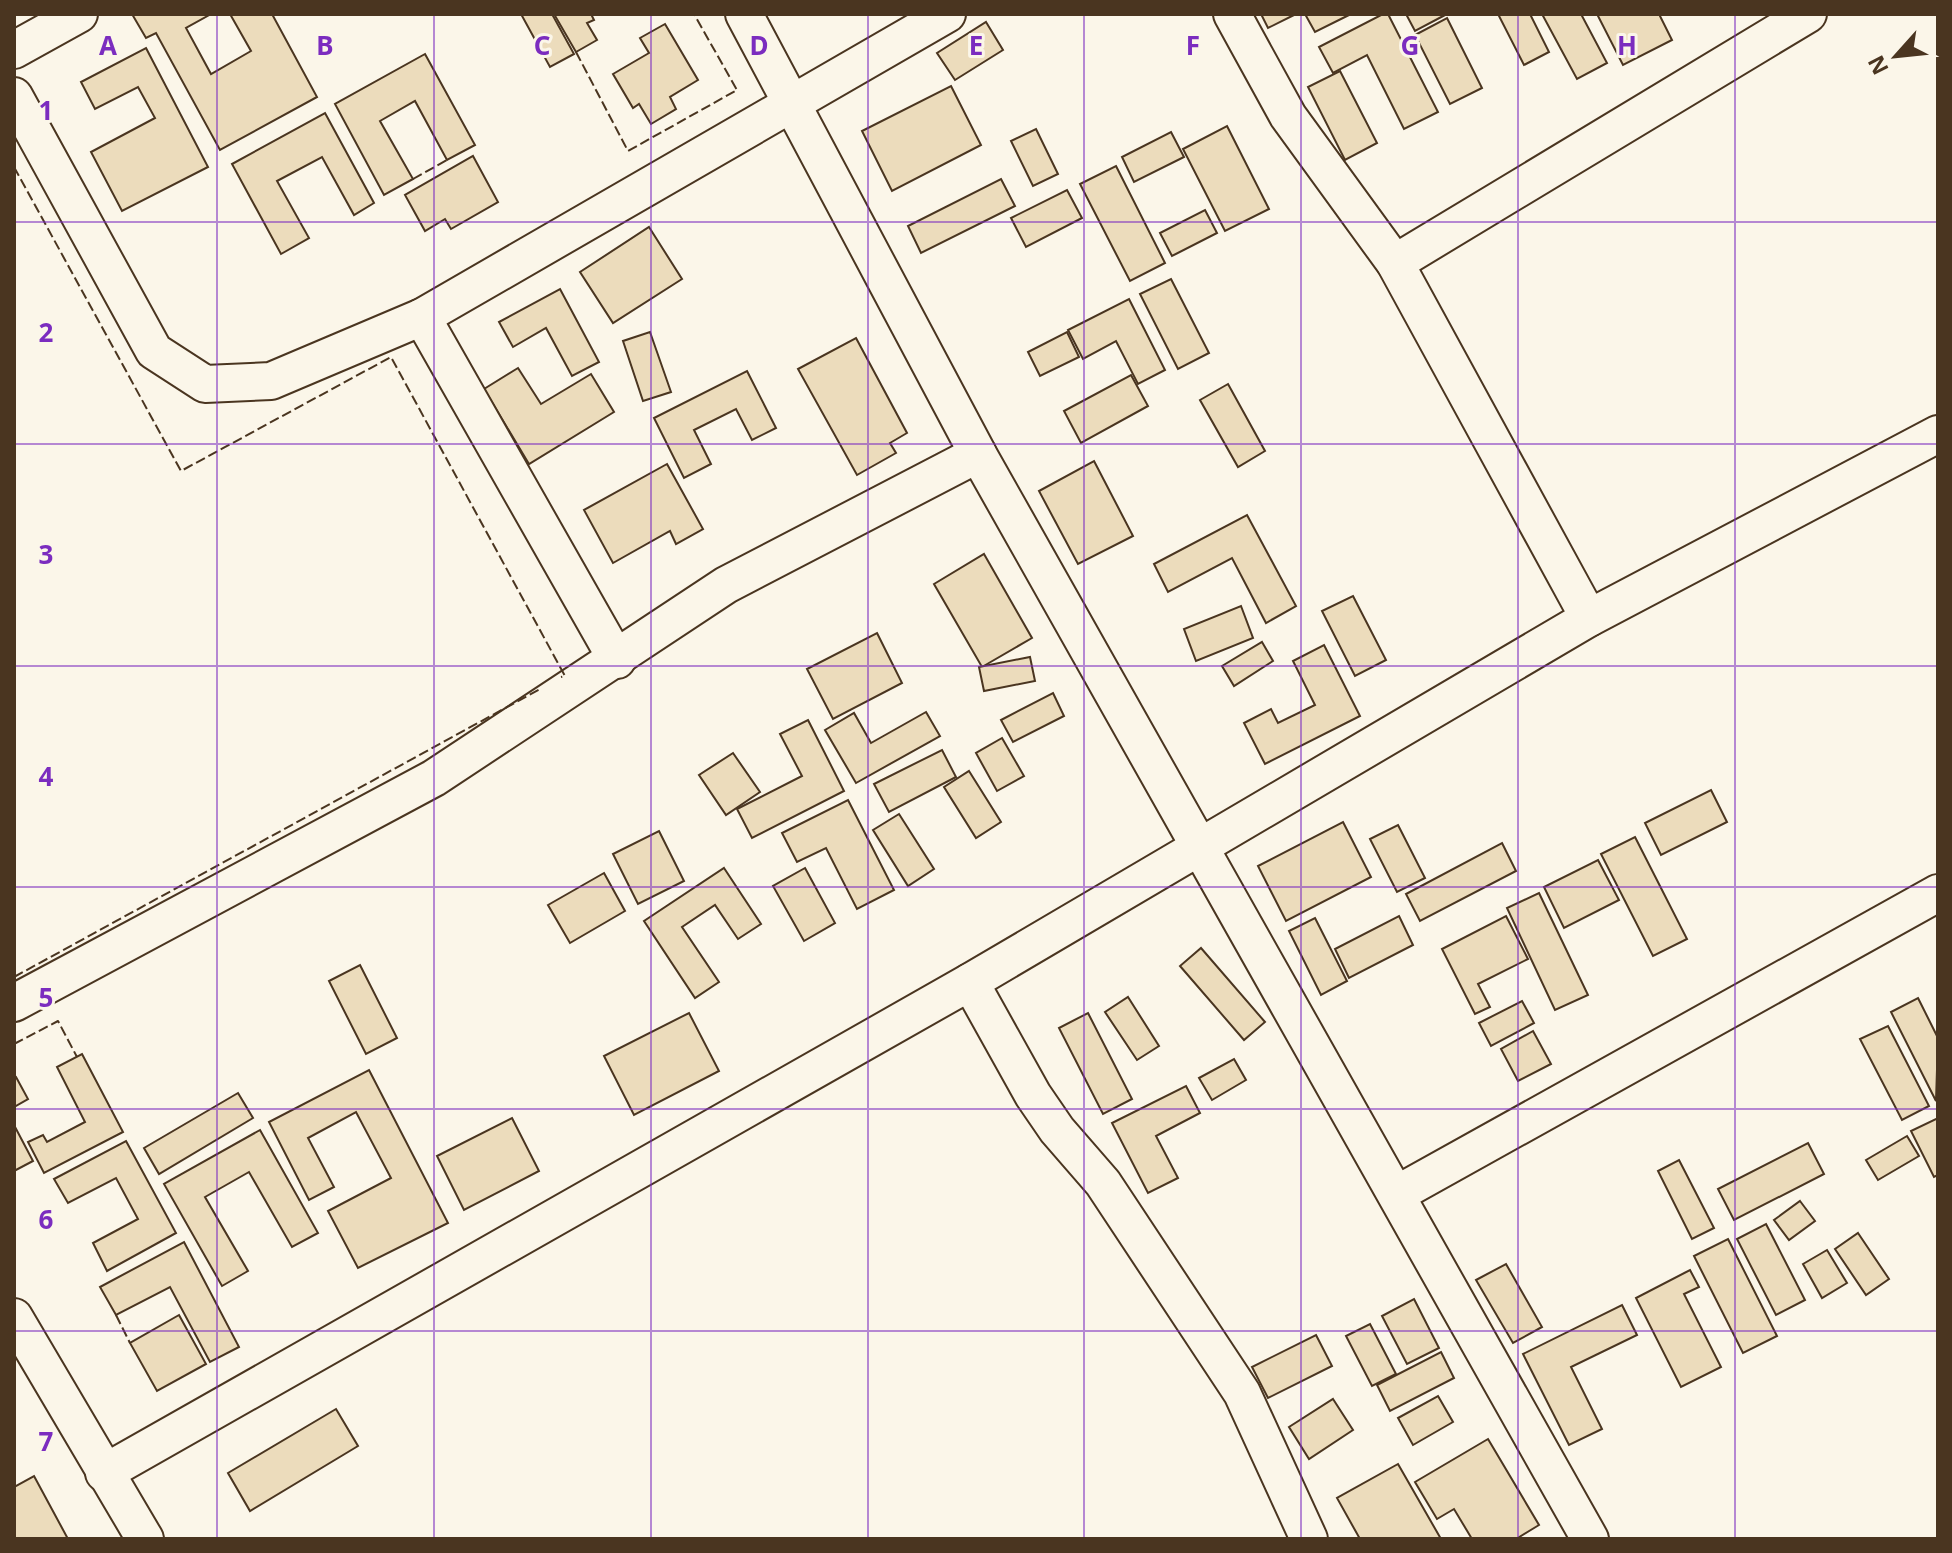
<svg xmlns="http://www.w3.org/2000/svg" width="1952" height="1553" font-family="'Noto Sans',sans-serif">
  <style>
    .building { fill: #ecdcbc; stroke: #4a3520; stroke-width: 2 }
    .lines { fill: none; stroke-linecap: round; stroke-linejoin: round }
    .minor-casing { stroke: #4a3520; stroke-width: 40 }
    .minor { stroke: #fbf6e9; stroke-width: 36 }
    .fence { stroke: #4a3520; stroke-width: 2; stroke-dasharray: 10 4; stroke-linecap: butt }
    .grid { fill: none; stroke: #7b2cbf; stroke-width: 2; stroke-opacity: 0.55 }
    .grid-label { font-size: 26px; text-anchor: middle; font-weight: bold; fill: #7b2cbf; stroke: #fbf6e9; stroke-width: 6; stroke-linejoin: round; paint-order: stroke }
  </style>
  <rect width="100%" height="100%" fill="#fbf6e9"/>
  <!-- building -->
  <g class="building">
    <polygon points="132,14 211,14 186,28 211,74 251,51 230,14 272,14 317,97 220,150 156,33 146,38"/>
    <polygon points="521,14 552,14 574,54 550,67"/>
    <polygon points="554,14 591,14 594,20 587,23 597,40 576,52"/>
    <polygon points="1261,14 1296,14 1268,28"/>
    <polygon points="1305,14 1351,14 1315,32"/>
    <polygon points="1383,14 1388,14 1438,112 1404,129 1367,55 1333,73 1319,47"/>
    <polygon points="1406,14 1447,14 1415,31"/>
    <polygon points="1498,14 1530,14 1549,52 1524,65"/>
    <polygon points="1542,14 1581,14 1607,63 1577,79"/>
    <polygon points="1597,14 1659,14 1672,40 1623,65"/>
    <polygon points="1447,18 1482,88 1450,104 1415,35"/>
    <polygon points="986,22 1003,50 955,80 937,53"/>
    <polygon points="665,24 698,80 670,97 676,109 651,124 639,104 633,108 613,74 649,53 640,38"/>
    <polygon points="146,48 208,167 122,211 91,152 155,118 138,87 95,109 81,82"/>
    <polygon points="425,54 475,145 447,160 415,101 380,121 413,179 384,195 335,104"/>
    <polygon points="1340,71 1377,143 1345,160 1308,87"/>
    <polygon points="951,86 981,145 892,191 862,131"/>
    <polygon points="325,113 374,203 354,215 322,157 277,181 309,238 281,254 232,164"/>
    <polygon points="1227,126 1269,209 1225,231 1183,149"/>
    <polygon points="1036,129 1058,174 1033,186 1011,141"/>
    <polygon points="1171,132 1184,157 1134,182 1122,157"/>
    <polygon points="473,156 498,202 451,229 445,219 425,231 405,195"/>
    <polygon points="1116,166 1165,263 1130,281 1080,184"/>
    <polygon points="1001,179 1015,206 921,253 908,226"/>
    <polygon points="1067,190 1082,218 1026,247 1011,218"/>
    <polygon points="1205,210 1217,233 1172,256 1160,233"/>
    <polygon points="649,227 682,279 613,323 580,272"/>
    <polygon points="1171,279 1209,353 1178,369 1140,294"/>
    <polygon points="560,289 599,362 572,376 546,328 513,347 499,322"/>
    <polygon points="1129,299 1165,370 1138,384 1116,341 1083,359 1068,330"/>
    <polygon points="650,332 671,392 643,401 623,341"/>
    <polygon points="1067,332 1079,357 1040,376 1028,352"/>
    <polygon points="856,338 907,433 890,443 896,453 857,475 798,369"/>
    <polygon points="518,368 541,404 591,374 614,412 529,464 484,389"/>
    <polygon points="747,371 776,428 752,440 736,409 694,430 711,464 684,478 654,418"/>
    <polygon points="1131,375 1148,406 1081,443 1064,411"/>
    <polygon points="1228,384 1265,451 1238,467 1200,400"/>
    <polygon points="1094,461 1133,536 1078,564 1039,491"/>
    <polygon points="667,464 703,529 676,544 670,531 613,563 584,510"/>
    <polygon points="1247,515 1296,606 1266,623 1232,558 1168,592 1154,564"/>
    <polygon points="984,554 1032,638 982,667 934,584"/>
    <polygon points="1353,596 1386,660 1355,676 1322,611"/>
    <polygon points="1241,606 1253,638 1196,661 1184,629"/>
    <polygon points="877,633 902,683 833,719 807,669"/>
    <polygon points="1262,642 1273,661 1234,686 1222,666"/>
    <polygon points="1324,645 1360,716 1265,764 1244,723 1271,709 1278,723 1315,705 1293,661"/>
    <polygon points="1030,657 1035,681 984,691 979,667"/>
    <polygon points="1053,693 1064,716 1013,742 1001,720"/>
    <polygon points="926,712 940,736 856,783 825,730 854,713 871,743"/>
    <polygon points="808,720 844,791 752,838 737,809 802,776 780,734"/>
    <polygon points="1002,738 1024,776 997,791 976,753"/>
    <polygon points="942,750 956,777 889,812 874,784"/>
    <polygon points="733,753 760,792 726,815 699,775"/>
    <polygon points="969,771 1001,822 976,838 944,787"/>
    <polygon points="1711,790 1727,822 1661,855 1645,823"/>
    <polygon points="848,800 894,890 857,909 826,848 797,862 782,833"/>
    <polygon points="899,814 934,869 908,886 873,830"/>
    <polygon points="1343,822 1371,877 1286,921 1258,866"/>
    <polygon points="1398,825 1425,878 1397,892 1370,839"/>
    <polygon points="659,831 684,881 638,904 613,854"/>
    <polygon points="1635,837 1687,939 1653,956 1601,854"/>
    <polygon points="1502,843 1516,871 1420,921 1406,894"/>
    <polygon points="1598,860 1619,900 1564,928 1544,887"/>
    <polygon points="724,868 761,924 738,939 715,905 682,927 719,982 695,998 644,921"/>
    <polygon points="805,868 835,923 804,941 773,886"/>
    <polygon points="604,873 625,911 570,943 548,905"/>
    <polygon points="1539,893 1588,995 1555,1010 1507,908"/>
    <polygon points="1399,916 1413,945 1349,978 1335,949"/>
    <polygon points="1506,916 1528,959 1478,984 1490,1007 1475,1014 1442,949"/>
    <polygon points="1315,918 1347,981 1321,995 1289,931"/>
    <polygon points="1201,948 1265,1022 1244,1040 1180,966"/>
    <polygon points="360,965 397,1038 366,1054 329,981"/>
    <polygon points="1128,997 1159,1046 1137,1060 1105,1012"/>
    <polygon points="1918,998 1938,1038 1936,1101 1891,1012"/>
    <polygon points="1522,1001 1534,1023 1491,1046 1479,1023"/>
    <polygon points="689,1013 719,1071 634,1115 604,1056"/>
    <polygon points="1088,1013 1132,1099 1103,1114 1059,1028"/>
    <polygon points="1888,1026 1929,1106 1902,1120 1860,1039"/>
    <polygon points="1533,1031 1551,1064 1518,1081 1501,1049"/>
    <polygon points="82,1054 123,1132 44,1173 28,1142 43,1135 47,1142 85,1122 57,1067"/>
    <polygon points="1234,1059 1246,1080 1212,1100 1199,1078"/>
    <polygon points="369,1070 448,1223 358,1268 328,1211 391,1178 356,1112 308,1138 334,1187 309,1200 269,1122"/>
    <polygon points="16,1077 28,1099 14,1107 14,1078"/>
    <polygon points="1186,1086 1200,1113 1156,1136 1178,1178 1148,1193 1112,1123"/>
    <polygon points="238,1093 253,1118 159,1174 144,1148"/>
    <polygon points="512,1118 539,1171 464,1210 437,1156"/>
    <polygon points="1938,1118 1938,1175 1934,1177 1911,1131"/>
    <polygon points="14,1125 33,1161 14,1171"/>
    <polygon points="260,1130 318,1233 292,1247 249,1172 205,1197 248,1271 222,1286 164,1184"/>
    <polygon points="1907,1136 1919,1156 1878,1180 1866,1160"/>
    <polygon points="126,1141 176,1233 107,1271 93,1243 138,1219 116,1178 68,1203 54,1179"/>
    <polygon points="1808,1143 1824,1174 1734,1220 1718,1189"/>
    <polygon points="1679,1160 1714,1228 1692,1239 1658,1171"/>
    <polygon points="1800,1201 1815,1221 1789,1240 1774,1220"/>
    <polygon points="1766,1224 1805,1300 1776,1315 1737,1239"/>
    <polygon points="1858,1233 1889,1279 1866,1295 1835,1249"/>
    <polygon points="1728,1239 1777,1336 1743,1353 1694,1256"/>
    <polygon points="184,1242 239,1347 210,1362 170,1287 116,1315 100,1287"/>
    <polygon points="1827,1250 1847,1283 1822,1298 1803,1264"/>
    <polygon points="1506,1264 1542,1327 1513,1343 1476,1280"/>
    <polygon points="1690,1270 1699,1287 1684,1294 1721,1367 1681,1387 1636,1298"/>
    <polygon points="1414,1299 1439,1348 1407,1364 1382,1316"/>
    <polygon points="1622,1305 1637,1335 1571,1367 1602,1429 1569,1445 1523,1354"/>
    <polygon points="179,1315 206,1364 157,1391 130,1343"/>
    <polygon points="1370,1324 1396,1374 1372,1386 1346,1336"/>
    <polygon points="1316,1335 1332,1366 1268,1398 1252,1367"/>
    <polygon points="1441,1352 1454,1378 1390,1411 1377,1385"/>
    <polygon points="1438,1396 1453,1422 1413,1445 1398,1418"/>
    <polygon points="1333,1399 1353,1430 1309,1459 1289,1427"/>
    <polygon points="336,1409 358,1446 250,1511 228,1473"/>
    <polygon points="1488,1439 1539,1525 1516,1539 1472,1539 1454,1509 1437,1519 1415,1482"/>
    <polygon points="1398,1464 1441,1539 1360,1539 1337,1498"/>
    <polygon points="34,1476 68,1539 14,1539 14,1487"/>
  </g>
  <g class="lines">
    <defs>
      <g id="minor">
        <polyline points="744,14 978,454 1590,1539"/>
        <polyline points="1232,14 1288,116 1395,263 1589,618"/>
        <polyline points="14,50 79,14"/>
        <polyline points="14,96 154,351 205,384 271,381 422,317 947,14"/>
        <polyline points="1395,263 1808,14"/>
        <polyline points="422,317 617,660"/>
        <polyline points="970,982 1033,1095 1057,1130 1103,1183 1242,1393 1309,1539"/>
        <polyline points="14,1003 434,778 726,585 978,454"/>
        <polyline points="1397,1194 1938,893"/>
        <polyline points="14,1317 145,1539"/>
        <polyline points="104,1473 970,982 1589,618 1938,434"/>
      </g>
    </defs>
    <!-- minor casing -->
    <use href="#minor" class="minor-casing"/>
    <!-- minor -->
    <use href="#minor" class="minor"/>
    <!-- fence -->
    <g class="fence">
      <polyline points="576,52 628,151 737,90 694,14"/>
      <polyline points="14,167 181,471 391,357 565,676 561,677"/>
      <polyline points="413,179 447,160"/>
      <polyline points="14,977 540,689"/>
      <polyline points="14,1044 58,1021 77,1057"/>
      <polyline points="116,1315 130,1343"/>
    </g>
  </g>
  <!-- grid -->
  <path class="grid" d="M 217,14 L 217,1539M 434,14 L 434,1539M 651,14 L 651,1539M 868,14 L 868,1539M 1084,14 L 1084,1539M 1301,14 L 1301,1539M 1518,14 L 1518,1539M 1735,14 L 1735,1539M 14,222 L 1938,222M 14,444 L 1938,444M 14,666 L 1938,666M 14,887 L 1938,887M 14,1109 L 1938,1109M 14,1331 L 1938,1331"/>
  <g class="grid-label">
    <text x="108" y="55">A</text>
    <text x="325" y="55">B</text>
    <text x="542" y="55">C</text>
    <text x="759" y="55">D</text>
    <text x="976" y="55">E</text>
    <text x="1193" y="55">F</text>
    <text x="1410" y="55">G</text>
    <text x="1627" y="55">H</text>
    <text x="46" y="120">1</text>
    <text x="46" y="342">2</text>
    <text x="46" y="564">3</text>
    <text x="46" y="786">4</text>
    <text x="46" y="1007">5</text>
    <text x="46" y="1229">6</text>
    <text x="46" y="1451">7</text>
  </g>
  <!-- border -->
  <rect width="1952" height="1553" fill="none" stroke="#4a3520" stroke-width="32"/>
  <!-- north arrow -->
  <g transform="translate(1896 56) rotate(243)" stroke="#fbf6e9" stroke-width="6" paint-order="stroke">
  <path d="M0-6L14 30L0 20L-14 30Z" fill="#4a3520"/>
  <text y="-12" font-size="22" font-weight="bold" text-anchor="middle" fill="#4a3520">N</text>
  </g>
</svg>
